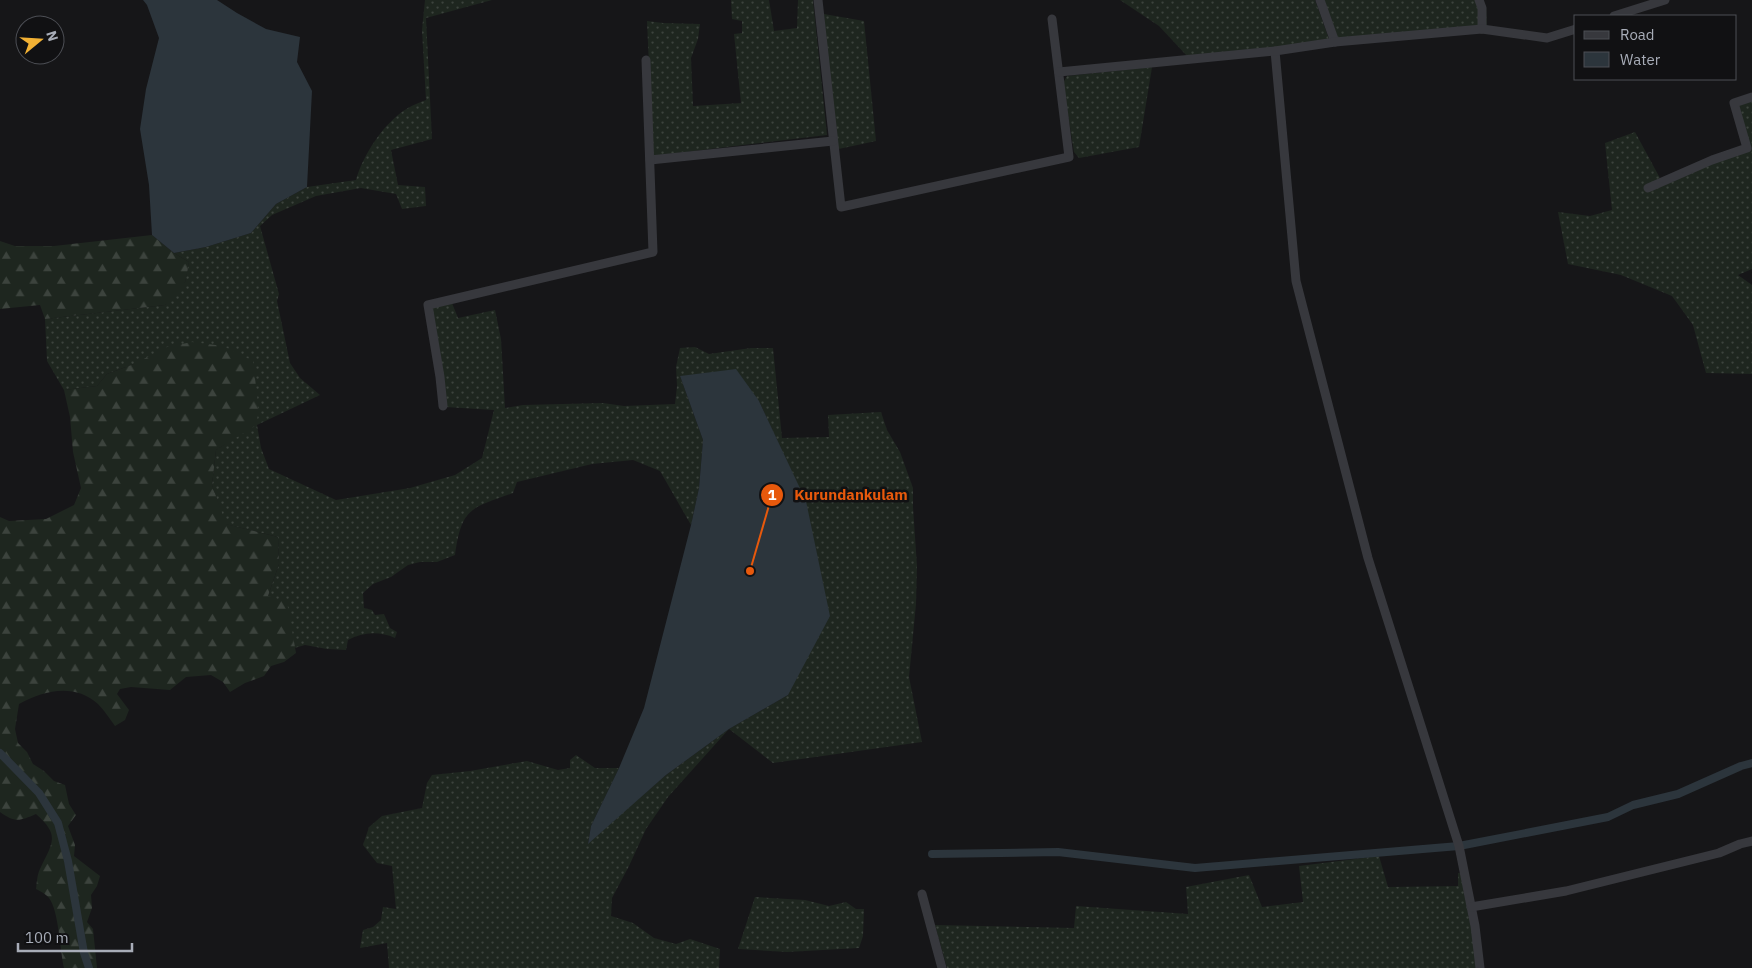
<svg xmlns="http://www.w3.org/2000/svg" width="1752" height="968" font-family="'IBM Plex Sans',sans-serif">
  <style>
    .grass { fill: url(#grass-dots) }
    .forest { fill: url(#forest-firs) }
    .water { fill: #2c353c }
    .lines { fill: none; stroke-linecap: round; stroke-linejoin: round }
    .canal { stroke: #2c353c; stroke-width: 8 }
    .minor { stroke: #37383d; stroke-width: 9 }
    .leader { fill: none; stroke: #e8590c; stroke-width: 2 }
    .callout-dot { fill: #e8590c; stroke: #111113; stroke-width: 2 }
    .mark-label { font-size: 15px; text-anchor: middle; font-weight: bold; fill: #fff }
    .callout-label { font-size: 15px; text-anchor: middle; font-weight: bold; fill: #e8590c; stroke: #111113; stroke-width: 5; stroke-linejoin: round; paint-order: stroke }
  </style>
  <defs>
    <pattern id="grass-dots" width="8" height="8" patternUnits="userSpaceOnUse" patternTransform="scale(1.25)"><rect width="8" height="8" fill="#1e261f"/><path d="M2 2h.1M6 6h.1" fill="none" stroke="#3c433d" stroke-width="1.8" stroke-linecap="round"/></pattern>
    <pattern id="forest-firs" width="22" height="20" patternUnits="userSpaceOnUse" patternTransform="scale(1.25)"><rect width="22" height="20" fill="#1e261f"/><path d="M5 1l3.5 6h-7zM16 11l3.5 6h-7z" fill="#3c433d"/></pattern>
  </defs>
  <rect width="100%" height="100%" fill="#161618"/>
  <!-- grass -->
  <g class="grass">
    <path d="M 425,0 L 492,0 L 426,18 L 432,139 L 391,150 L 398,185 L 425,187 L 426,206 L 402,209 L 396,194 L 361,188 L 316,196 L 272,215 L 260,226 L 279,294 L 277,301 L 290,363 L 300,378 L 320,395 L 257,425 L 261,448 L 269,469 L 336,500 L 410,488 L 455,475 L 482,458 L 494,410 L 446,407 L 430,307 L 452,303 L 458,318 L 495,310 L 501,339 L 505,408 L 523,405 L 603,403 L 624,406 L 675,404 L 677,386 L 676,367 L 680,348 L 695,347 L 709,354 L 751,348 L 773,348 L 782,438 L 829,437 L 828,415 L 881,412 L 887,430 L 900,452 L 913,488 L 913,507 L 917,566 L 916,604 L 909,677 L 922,742 L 773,763 L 729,729 L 668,797 L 646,829 L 629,866 L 612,898 L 611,916 L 633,923 L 654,938 L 676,944 L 690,939 L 720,949 L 719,968 L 389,968 L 387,943 L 360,948 L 363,930 L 373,927 L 381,920 L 383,907 L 396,909 L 392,866 L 377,863 L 363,845 L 369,827 L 382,816 L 422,808 L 427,783 L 432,775 L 470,771 L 527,761 L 558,770 L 570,768 L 570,760 L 576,755 L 595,768 L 619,768 L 591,826 L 588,843 L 666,775 L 729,729 L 788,695 L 779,445 L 759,401 L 680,376 L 703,440 L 699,488 L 691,525 L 660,471 L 633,460 L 592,464 L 517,482 L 513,493 C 470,509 462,507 455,555 L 437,562 L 420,562 L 408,565 L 391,577 L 373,584 L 363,593 L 364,608 L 372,610 L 375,615 L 384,614 L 390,628 L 397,632 L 395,638 C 379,631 363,632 348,640 L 346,650 L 327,649 L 305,645 L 291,649 L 268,596 L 279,564 L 278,537 L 225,524 L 212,485 L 216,450 L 228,442 L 134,364 L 107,374 L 97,386 L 64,390 L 47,361 L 45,319 L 165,305 L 185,282 L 189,262 L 174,253 L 206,247 L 251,233 L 276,204 L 307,187 L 356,180 C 363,155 384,122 408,108 C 413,105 420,102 426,100 L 422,30 Z"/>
    <polygon points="731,0 769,0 774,31 797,28 798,0 813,0 827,135 653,156 647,21 663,23 700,24 698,39 691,58 693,106 741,103 734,34 742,33 742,21 732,19"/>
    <polygon points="1120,0 1315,0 1329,39 1293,46 1187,56 1159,26"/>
    <polygon points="1324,0 1483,0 1486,7 1487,26 1338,38"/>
    <polygon points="824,14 864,21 876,141 834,150"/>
    <polygon points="1152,67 1139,147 1079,158 1074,152 1063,83 1067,76"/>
    <polygon points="1752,99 1752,269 1738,275 1752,285 1752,374 1706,373 1693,325 1672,296 1621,275 1568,264 1558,212 1590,216 1612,210 1605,143 1635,132 1661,180 1749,150 1736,104"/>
    <polygon points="1379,856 1388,887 1458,886 1458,873 1463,873 1478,968 947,968 935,925 1074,928 1076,906 1188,914 1186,887 1249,875 1262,907 1303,902 1299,866"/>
    <polygon points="755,897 805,900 829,906 846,902 856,909 864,909 863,936 859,948 787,952 738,949"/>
  </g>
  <!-- forest -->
  <g class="forest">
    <path d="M 152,235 L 174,253 L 189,262 C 185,286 185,290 165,305 L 45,319 L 40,305 L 0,309 L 0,241 L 15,246 L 54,246 Z"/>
    <path d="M 192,342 L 223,346 L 253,361 L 258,404 L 257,425 L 216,450 L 212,485 L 226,524 L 278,537 L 279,564 L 268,596 L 287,602 L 296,653 L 284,662 L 271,666 L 264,676 L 245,683 L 230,692 L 223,682 L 211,675 L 186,677 L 170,690 L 131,687 L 120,689 L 117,694 L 129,710 L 125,720 L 115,726 C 110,719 104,710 98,704 C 75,683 44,690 19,704 L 15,729 L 18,743 L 27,752 L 33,764 L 44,771 L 54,781 L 65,785 L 69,804 L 76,815 L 68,826 L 75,845 L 74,856 L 100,876 L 97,886 L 91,895 L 92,908 L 87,922 L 93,929 L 97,968 L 64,968 C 60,951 59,911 49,898 C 46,894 40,891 36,889 C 37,882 37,875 40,869 C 52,843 61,836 36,814 C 20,821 15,823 0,812 L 0,517 L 9,521 L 46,519 L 74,505 L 81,488 L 73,452 L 70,417 L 64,390 L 97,386 L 107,374 L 134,364 L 167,347 Z"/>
  </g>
  <!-- water -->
  <g class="water">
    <polygon points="143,0 217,0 237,13 266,29 300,37 297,62 312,91 307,187 276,204 251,233 206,247 174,253 152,235 149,185 140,129 146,89 159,38 147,5"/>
    <polygon points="736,369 759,401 806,501 830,616 788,695 729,729 666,775 588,844 591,826 619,768 644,708 691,525 699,488 703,440 680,376"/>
  </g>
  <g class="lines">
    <!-- canal -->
    <g class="canal">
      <polyline points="0,753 39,793 58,823 68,861 84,953 89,968"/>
      <polyline points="932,854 1058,852 1195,868 1459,846 1608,817 1633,805 1678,794 1741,766 1752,763"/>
    </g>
    <!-- minor -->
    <g class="minor">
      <polyline points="818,0 841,207 1069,157 1052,19"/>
      <polyline points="1320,0 1335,42"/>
      <polyline points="1479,0 1482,8 1482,29"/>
      <polyline points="1614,16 1665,0"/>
      <polyline points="1275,51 1296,281 1368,558 1459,846 1475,926 1480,968"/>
      <polyline points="1059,72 1275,51 1335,42 1482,29 1547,38 1576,29"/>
      <polyline points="650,160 833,141"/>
      <polyline points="1648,188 1712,160 1747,148 1734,103 1752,97"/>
      <polyline points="443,406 440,377 428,305 653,252 646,60"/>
      <polyline points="922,894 942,968"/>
      <polyline points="1471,907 1566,891 1719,853 1740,844 1752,841"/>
    </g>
  </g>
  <!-- callouts -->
  <path class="leader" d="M750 571L772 495"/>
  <g class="callout-dot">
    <circle cx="750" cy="571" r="5"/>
    <circle cx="772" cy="495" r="12"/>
  </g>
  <g class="mark-label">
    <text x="772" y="500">1</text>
  </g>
  <g class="callout-label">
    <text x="851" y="500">Kurundankulam</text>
  </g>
  <!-- legend -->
  <rect x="1574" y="15" width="162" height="65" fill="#111113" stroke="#4d4f55"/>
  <rect x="1584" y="31" width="25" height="8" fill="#37383d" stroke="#4d4f55"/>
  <text x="1620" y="40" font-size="15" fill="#a8adb8">Road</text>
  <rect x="1584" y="52" width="25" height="15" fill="#2c353c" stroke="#4d4f55"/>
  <text x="1620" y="65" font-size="15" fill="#a8adb8">Water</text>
  <!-- north arrow -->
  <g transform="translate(40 40) rotate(72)"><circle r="24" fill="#111113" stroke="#4d4f55"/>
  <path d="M0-4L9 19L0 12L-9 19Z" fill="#f2b134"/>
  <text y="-8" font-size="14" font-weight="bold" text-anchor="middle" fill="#a8adb8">N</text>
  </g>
  <!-- scale -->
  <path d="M18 943v8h114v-8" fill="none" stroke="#a8adb8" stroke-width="2.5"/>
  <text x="25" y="943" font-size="15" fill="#a8adb8" stroke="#111113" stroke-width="4" paint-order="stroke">100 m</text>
</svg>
